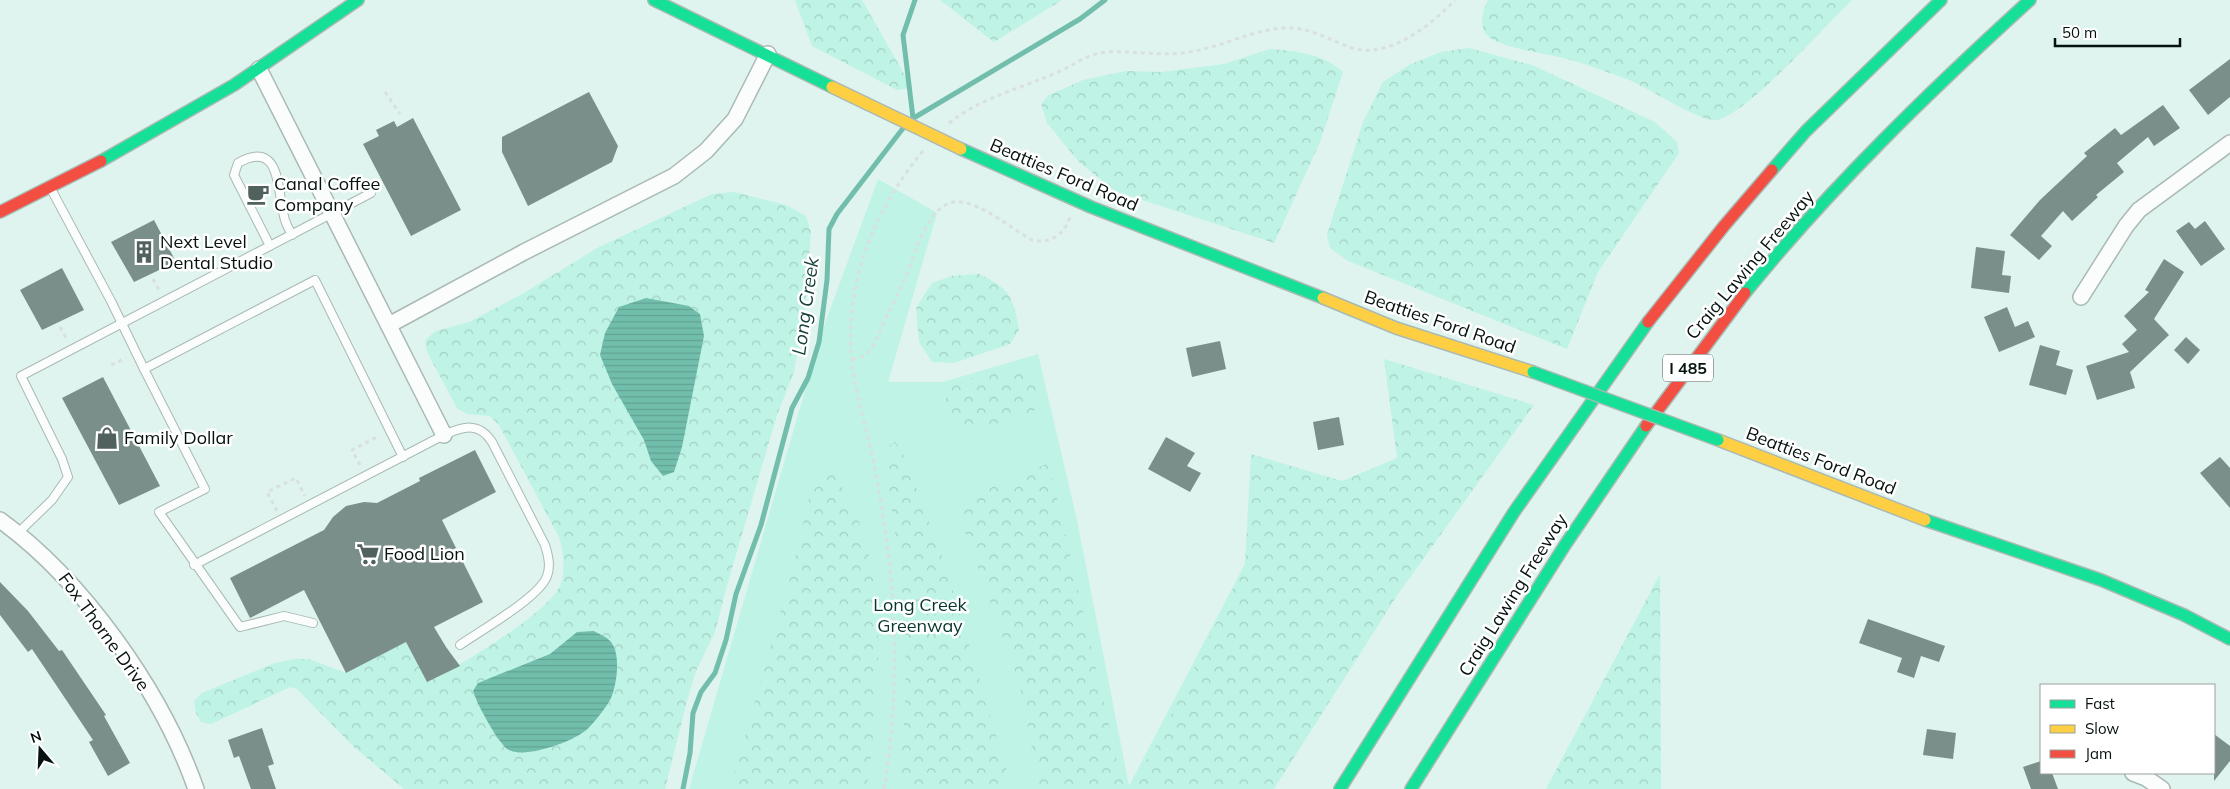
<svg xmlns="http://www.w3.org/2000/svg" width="2230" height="789" font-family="Mulish,sans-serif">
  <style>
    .green { fill: #bef3e5 }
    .forest { fill: url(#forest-crowns) }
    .water { fill: url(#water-rules) }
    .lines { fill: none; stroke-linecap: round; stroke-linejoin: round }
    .stream { stroke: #72beac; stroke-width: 5 }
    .building { fill: #7b8f8a }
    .lane-casing { stroke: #a9b9b4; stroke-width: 10 }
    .street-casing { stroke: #a9b9b4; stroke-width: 18 }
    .fast-casing { stroke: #a9b9b4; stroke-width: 14 }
    .slow-casing { stroke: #a9b9b4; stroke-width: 14 }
    .jam-casing { stroke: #a9b9b4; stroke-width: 14 }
    .path { stroke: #d9e0de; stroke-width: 3; stroke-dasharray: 4 4; stroke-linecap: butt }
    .lane { stroke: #fafdfc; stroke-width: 8 }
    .street { stroke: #fafdfc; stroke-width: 15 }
    .fast { stroke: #16e098; stroke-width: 11 }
    .slow { stroke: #ffcf43; stroke-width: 11 }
    .jam { stroke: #f24e42; stroke-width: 11 }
    .fast-bridge-casing { stroke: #a9b9b4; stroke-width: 14; stroke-linecap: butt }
    .slow-bridge-casing { stroke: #a9b9b4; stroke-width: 14; stroke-linecap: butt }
    .fast-bridge { stroke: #16e098; stroke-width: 11 }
    .slow-bridge { stroke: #ffcf43; stroke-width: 11 }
    .labels { text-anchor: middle; stroke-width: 5; stroke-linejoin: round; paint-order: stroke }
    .shield { fill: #fff; stroke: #505957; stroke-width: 1 }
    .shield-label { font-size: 16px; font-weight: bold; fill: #05120f }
    .street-label { font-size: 18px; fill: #05120f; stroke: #fff }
    .poi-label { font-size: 18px; fill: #05120f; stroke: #fff; text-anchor: start }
    .park-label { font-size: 18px; fill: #06362c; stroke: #fff }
    .water-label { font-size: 19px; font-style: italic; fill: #154137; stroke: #fff }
  </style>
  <defs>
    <pattern id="forest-crowns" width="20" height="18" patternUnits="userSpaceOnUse" patternTransform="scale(1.25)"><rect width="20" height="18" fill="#bef3e5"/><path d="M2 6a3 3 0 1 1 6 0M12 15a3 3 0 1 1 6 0" fill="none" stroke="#a2cfc3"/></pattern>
    <pattern id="water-rules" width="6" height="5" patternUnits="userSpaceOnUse" patternTransform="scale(1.25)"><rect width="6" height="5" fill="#72beac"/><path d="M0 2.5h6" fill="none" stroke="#61a293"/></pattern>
  </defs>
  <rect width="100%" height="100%" fill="#dff4ee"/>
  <!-- green -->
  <polygon class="green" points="878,179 937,213 888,382 943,382 1038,354 1077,520 1129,786 1245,564 1220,789 689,789 823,329"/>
  <!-- forest -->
  <g class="forest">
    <polygon points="795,0 862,0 912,88 897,90 812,46"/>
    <polygon points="940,0 1062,0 994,42"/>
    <path d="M 1488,0 L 1852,0 C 1825,26 1748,113 1717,120 C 1700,123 1645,85 1624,78 C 1604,71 1584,63 1563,58 C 1546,53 1498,48 1487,35 C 1479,25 1482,11 1488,0 Z"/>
    <polygon points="1469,48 1532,65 1655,122 1677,142 1679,153 1598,272 1567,349 1348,261 1330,248 1327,235 1363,122 1383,82 1409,65 1441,52"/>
    <path d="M 1270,49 C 1297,51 1323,54 1343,72 L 1320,142 L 1274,243 L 1115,191 L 1079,162 L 1047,123 L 1041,104 L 1049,95 L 1083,80 L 1126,71 L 1161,72 L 1224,64 Z"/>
    <path d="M 734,192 L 786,205 L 806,216 L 811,232 L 805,310 L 794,372 L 777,415 L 726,589 L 715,632 L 696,671 L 688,697 L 665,789 L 404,789 L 354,747 L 297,689 L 290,687 L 211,724 L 201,722 L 196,713 L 194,701 L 202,693 L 275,663 L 295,659 L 309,659 L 346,673 L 406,642 L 427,682 C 456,668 552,612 561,583 C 566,568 563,552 559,537 L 499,425 L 490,416 L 467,414 L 457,408 L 427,352 L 425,340 L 436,331 L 469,322 L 524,293 L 599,247 L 712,194 Z"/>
    <path d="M 979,274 C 1010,289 1013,296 1019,330 L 1010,344 L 954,363 L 932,362 L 919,342 L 916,308 L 932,283 L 952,276 Z"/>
    <polygon points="1384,359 1534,405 1398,594 1274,789 1040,789 1019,682 958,513 964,499 1049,463 1121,778 1129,787 1157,744 1245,564 1251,454 1342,481 1397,458"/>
    <path d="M 1024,368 C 1035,378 1038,392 1039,406 L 1031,414 L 970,431 L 957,426 L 946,406 L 946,392 C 961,377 1003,370 1024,368 Z"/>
    <path d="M 895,442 L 902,451 L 944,561 L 1007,772 L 1010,789 L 898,789 C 907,717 909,644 900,572 C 896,531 887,490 886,448 Z"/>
    <path d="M 832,472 C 895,556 879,691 867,789 L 730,789 L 793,567 L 810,494 L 824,473 Z"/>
    <polygon points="1660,574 1661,789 1546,789"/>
  </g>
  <!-- water -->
  <g class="water">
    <polygon points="646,298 689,306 700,314 704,336 682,447 674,472 663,476 651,461 644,440 612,384 600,355 605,333 619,307"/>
    <path d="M 594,631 C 599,634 607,637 611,642 C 621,654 617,684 611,698 C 608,705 592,726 585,731 C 572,742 520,761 506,748 C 495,737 478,706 473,691 L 478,683 L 550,654 L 577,632 Z"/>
  </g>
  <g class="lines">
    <!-- stream -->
    <g class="stream">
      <polyline points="913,118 903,35 915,0"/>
      <polyline points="912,119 1080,19 1105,0"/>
      <polyline points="683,789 690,753 693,713 701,692 715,673 726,640 736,594 761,525 792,408 808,378 819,342 827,280 829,229 837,214 904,127"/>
    </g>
  </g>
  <!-- building -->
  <g class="building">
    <polygon points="2230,59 2230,97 2208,115 2189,90"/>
    <polygon points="589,92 618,146 612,162 528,206 502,152 502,137"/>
    <polygon points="2163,105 2180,128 2154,146 2148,137 2117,163 2124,172 2096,195 2098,197 2072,221 2063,211 2041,236 2052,246 2039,260 2010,235 2040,200 2087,156 2084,153 2115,128 2121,135"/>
    <polygon points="413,118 461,210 411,236 363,144 379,136 376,130 394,121 397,127"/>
    <polygon points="154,220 176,262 134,282 111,242"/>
    <polygon points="2205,221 2225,249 2201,266 2176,231 2189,222 2195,229"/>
    <polygon points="1976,247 2005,251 2002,275 2011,276 2009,293 1971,288"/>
    <polygon points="2164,259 2184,272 2154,319 2169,335 2130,372 2135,388 2097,400 2086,366 2129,352 2122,344 2137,330 2124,316 2149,292 2145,290"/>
    <polygon points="62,268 84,310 42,330 20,290"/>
    <polygon points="2007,307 2015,327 2028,321 2035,337 1999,352 1984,317"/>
    <polygon points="2186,337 2200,350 2188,364 2174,350"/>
    <polygon points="1220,341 1226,369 1192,377 1186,348"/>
    <polygon points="2040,345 2060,351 2056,365 2073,370 2066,395 2029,385"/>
    <polygon points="103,377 160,486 119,505 62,398"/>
    <polygon points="1339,417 1344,445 1318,450 1313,422"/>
    <polygon points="1166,437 1195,453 1187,466 1201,473 1190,492 1148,469"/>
    <polygon points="475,450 496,492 442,520 483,602 434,627 446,647 460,666 427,682 406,642 346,673 304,590 250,618 230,578 324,530 333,517 346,506 364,502 377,503 420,481 419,478"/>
    <polygon points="2220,457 2230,468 2230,508 2200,473"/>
    <polygon points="0,582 28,611 59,651 62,650 106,715 104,716 130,763 108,776 89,742 93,740 32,649 28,652 0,615"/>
    <polygon points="1868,619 1945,646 1939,662 1921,656 1914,678 1897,672 1902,658 1859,643"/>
    <polygon points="262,728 274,764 268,766 276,789 251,789 239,756 234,758 228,740"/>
    <polygon points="1927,729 1956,733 1953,759 1923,755"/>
    <polygon points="2214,734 2230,746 2230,761 2214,781"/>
    <polygon points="2041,761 2041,773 2052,773 2058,789 2031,789 2023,767"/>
  </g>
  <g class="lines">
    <defs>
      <g id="lane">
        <polyline points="51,189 111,301 144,369"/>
        <path d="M 270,246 L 234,175 L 238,163 C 282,138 277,192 284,216 C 285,223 289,229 292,235"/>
        <polyline points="18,533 52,500 68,477 62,459 21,376 371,193"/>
        <path d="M 194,565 L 444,435 C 464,426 479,422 492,442 L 545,545 C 548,555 551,566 547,576 C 540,597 480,631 460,645"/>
        <polyline points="313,623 284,616 240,627 159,512 205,489 144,369 315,280 403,457"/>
      </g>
      <g id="street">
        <polyline points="259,69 444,435"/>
        <polyline points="2081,297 2126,226 2139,210 2230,143"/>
        <polyline points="389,325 524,252 674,176 706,151 735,119 768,54"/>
        <path d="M 0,520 C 83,580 162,692 196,789"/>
        <polyline points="2133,773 2146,778 2162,789"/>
      </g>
      <g id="fast">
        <polyline points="654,0 832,87"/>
        <polyline points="961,149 1091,207 1323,298"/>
        <polyline points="101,161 234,85 358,0"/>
        <polyline points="1772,170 1806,131 1941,0"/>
        <path d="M 1745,293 C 1831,187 1929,92 2030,0"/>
        <polyline points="1925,520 2101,580 2184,615 2230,639"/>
        <polyline points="1340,789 1514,512 1648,322"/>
        <polyline points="1411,789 1565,545 1646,426"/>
      </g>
      <g id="slow">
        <polyline points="1323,298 1396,328 1533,372"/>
        <polyline points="1718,440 1925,520"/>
      </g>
      <g id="jam">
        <polyline points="0,212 101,161"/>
        <polyline points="1648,322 1724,226 1772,170"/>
        <polyline points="1646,426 1745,293"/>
      </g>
    </defs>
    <!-- lane casing -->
    <use href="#lane" class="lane-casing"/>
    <!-- street casing -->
    <use href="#street" class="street-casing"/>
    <!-- fast casing -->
    <use href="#fast" class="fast-casing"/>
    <!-- slow casing -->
    <use href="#slow" class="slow-casing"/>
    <!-- jam casing -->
    <use href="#jam" class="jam-casing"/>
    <!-- path -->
    <g class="path">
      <polyline points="385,92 400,114"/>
      <path d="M 949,123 C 982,97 1020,89 1058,72 C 1075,65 1088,53 1107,52 C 1134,50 1162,57 1190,52 C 1221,47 1250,31 1281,28 C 1307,26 1326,38 1349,47 C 1387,61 1430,26 1455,0"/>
      <polyline points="153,279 160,292"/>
      <polyline points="60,327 67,340"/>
      <path d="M 852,359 C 856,359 860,358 863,356 C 873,350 879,334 883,324 C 891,308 899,292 906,276 C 915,253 929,197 962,202 C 984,205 1012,229 1032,240 C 1051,244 1064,235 1070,217"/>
      <polyline points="111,365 126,358"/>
      <polyline points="360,465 352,450 379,436"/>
      <polyline points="277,511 267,492 296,478 305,496"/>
      <path d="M 884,789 C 897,709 898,623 887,543 C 882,512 878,481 871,450 C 864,420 855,391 852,361 C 844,284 874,210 923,151"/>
    </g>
    <!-- lane -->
    <use href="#lane" class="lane"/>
    <!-- street -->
    <use href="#street" class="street"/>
    <!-- fast -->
    <use href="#fast" class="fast"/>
    <!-- slow -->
    <use href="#slow" class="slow"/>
    <!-- jam -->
    <use href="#jam" class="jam"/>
    <defs>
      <polyline id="fast-bridge" points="1533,372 1718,440"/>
      <polyline id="slow-bridge" points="832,87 961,149"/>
    </defs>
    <!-- fast-bridge casing -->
    <use href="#fast-bridge" class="fast-bridge-casing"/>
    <!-- slow-bridge casing -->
    <use href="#slow-bridge" class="slow-bridge-casing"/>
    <!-- fast-bridge -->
    <use href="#fast-bridge" class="fast-bridge"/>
    <!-- slow-bridge -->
    <use href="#slow-bridge" class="slow-bridge"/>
  </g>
  <!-- icons -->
  <defs>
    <symbol id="cafe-bare" viewBox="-9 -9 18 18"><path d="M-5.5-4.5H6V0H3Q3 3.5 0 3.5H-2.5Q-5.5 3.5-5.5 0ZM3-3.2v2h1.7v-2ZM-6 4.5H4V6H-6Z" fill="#51615d" stroke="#fff" stroke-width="2.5" paint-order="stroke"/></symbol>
    <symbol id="building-bare" viewBox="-9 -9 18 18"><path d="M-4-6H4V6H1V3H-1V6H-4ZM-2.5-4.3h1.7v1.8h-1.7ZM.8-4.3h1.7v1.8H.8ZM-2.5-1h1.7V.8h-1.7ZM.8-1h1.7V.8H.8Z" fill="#51615d" stroke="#fff" stroke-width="2.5" paint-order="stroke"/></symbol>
    <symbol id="shop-bare" viewBox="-9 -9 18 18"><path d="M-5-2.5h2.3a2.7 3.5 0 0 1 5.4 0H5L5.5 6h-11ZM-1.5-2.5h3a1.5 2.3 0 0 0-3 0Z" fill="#51615d" stroke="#fff" stroke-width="2.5" paint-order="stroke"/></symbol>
    <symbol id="supermarket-bare" viewBox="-9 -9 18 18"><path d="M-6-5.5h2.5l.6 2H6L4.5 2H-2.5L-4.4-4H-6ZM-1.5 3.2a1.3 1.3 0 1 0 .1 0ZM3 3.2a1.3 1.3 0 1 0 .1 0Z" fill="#51615d" stroke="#fff" stroke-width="2.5" paint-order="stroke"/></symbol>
  </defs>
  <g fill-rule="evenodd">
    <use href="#cafe-bare" x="242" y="178" width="32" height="32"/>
    <use href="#building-bare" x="128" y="236" width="32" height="32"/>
    <use href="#shop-bare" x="91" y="422" width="32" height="32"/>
    <use href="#supermarket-bare" x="352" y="538" width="32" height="32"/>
  </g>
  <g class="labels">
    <!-- shield labels -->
    <rect class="shield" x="1663" y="354.5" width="50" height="27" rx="4"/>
    <g class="shield-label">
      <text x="1688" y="374">I 485</text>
    </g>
    <!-- street labels -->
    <g class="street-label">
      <text transform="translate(1064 175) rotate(23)" y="6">Beatties Ford Road</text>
      <text transform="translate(1750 265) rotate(-50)" y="6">Craig Lawing Freeway</text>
      <text transform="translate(1440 322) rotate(19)" y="6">Beatties Ford Road</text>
      <text transform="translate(1821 461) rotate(21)" y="6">Beatties Ford Road</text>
      <text transform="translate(1513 595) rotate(-58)" y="6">Craig Lawing Freeway</text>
      <text transform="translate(104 632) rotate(54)" y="6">Fox Thorne Drive</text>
    </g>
    <!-- poi labels -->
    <g class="poi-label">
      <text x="274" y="190">Canal Coffee<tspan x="274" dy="21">Company</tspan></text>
      <text x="160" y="248">Next Level<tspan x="160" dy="21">Dental Studio</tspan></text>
      <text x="124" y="444">Family Dollar</text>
      <text x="384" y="560">Food Lion</text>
    </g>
    <!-- park labels -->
    <g class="park-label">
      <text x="920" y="611">Long Creek<tspan x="920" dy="21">Greenway</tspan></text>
    </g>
    <!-- water labels -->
    <g class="water-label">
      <text transform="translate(805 306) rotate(-82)" y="7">Long Creek</text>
    </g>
  </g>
  <!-- legend -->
  <rect x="2040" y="684" width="175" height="90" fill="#ffffff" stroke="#9ba09f"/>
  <rect x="2050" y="700" width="25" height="8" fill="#16e098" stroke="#9ba09f"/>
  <text x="2085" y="709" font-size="15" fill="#05120f">Fast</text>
  <rect x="2050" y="725" width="25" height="8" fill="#ffcf43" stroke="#9ba09f"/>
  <text x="2085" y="734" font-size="15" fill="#05120f">Slow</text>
  <rect x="2050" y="750" width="25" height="8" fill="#f24e42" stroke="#9ba09f"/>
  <text x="2085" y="759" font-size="15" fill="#05120f">Jam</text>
  <!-- north arrow -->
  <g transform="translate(40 749) rotate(341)" stroke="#ffffff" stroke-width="4" paint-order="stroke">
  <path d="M0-4L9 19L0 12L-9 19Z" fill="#05120f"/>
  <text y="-8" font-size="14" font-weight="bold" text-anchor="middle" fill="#05120f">N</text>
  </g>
  <!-- scale -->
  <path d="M2055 38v8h125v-8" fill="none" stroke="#05120f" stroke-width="2.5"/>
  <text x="2062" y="38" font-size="15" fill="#05120f" stroke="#ffffff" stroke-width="4" paint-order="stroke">50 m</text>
</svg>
